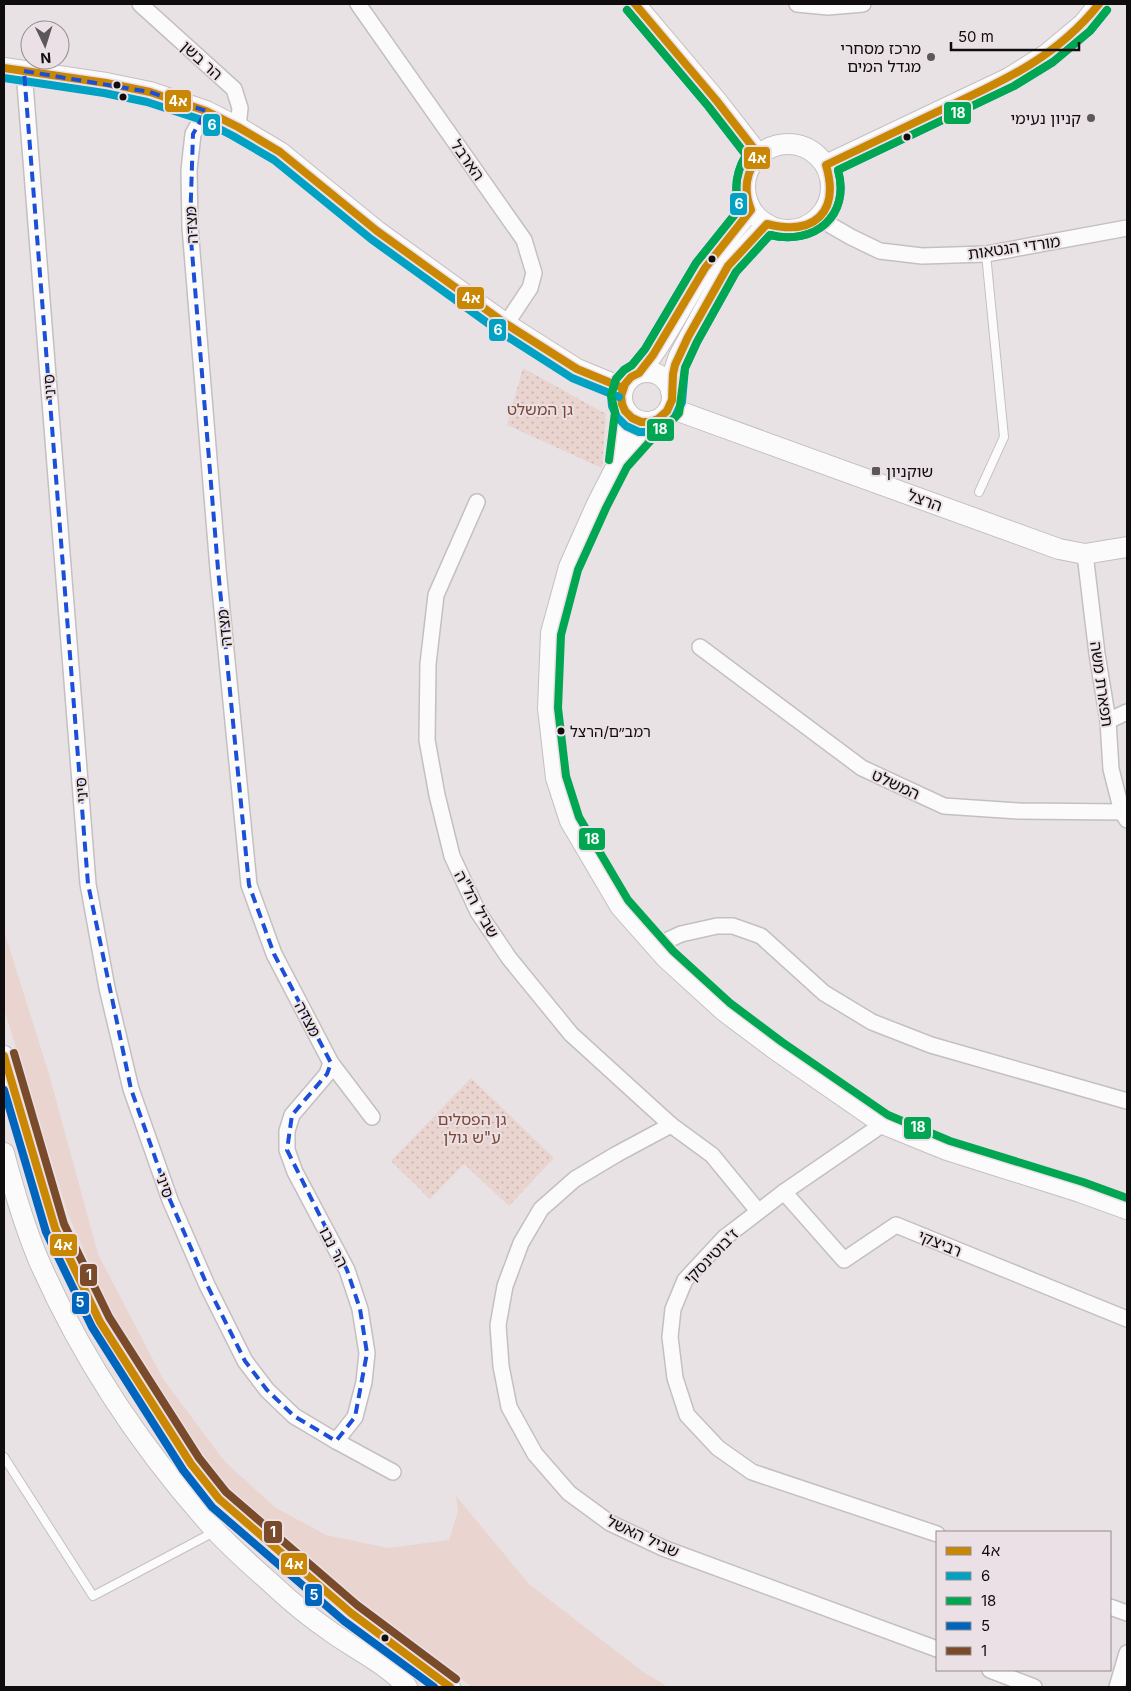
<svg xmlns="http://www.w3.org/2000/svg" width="1131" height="1691" font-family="Inter,'Noto Sans Hebrew',sans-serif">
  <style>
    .grass { fill: #e9d4cf }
    .park { fill: url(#park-dots) }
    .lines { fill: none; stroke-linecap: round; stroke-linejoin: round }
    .lane-casing { stroke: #c4bfc1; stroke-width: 10 }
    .street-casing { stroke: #c4bfc1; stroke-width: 18 }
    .secondary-casing { stroke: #c4bfc1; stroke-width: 22 }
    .lane { stroke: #fcfbfb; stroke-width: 8 }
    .street { stroke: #fcfbfb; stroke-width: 15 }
    .secondary { stroke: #fcfbfb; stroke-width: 20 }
    .bus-1-casing { stroke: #eae0e5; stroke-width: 11 }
    .bus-2-casing { stroke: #eae0e5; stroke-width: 11 }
    .bus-3-casing { stroke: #eae0e5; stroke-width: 11 }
    .bus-4-casing { stroke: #eae0e5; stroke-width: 11 }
    .bus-5-casing { stroke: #eae0e5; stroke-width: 11 }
    .bus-1 { stroke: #c98703; stroke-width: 8 }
    .bus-2 { stroke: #01a1c4; stroke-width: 8 }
    .bus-3 { stroke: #00a651; stroke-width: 8 }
    .bus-4 { stroke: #0065bd; stroke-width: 8 }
    .bus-5 { stroke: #7a4b2a; stroke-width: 8 }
    .marked { fill: none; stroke: #1d4ed8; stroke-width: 4; stroke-dasharray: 10 6; stroke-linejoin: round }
    .poi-dot { fill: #5c5859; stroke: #eae0e5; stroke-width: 2 }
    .bus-dot { fill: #100d0e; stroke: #eae0e5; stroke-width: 2 }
    .labels { text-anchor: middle; stroke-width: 4; stroke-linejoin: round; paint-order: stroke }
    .bus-label { font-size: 15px; fill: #100d0e; stroke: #eae0e5; text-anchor: start }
    .poi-label { font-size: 16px; fill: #100d0e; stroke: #eae0e5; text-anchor: end }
    .street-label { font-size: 16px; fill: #100d0e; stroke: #eae0e5 }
    .park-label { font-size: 16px; fill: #7d4631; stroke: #eae0e5 }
    .line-badge { stroke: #eae0e5; stroke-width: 2 }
    .badge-label { font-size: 14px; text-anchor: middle; font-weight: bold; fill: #fff }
  </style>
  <defs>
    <pattern id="park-dots" width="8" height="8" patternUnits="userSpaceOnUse" patternTransform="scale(1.25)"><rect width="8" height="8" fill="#e9d4cf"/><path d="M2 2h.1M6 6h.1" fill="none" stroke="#c7b5b1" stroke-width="1.8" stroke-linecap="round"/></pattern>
  </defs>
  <rect width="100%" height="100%" fill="#e8e2e5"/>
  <!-- grass -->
  <polygon class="grass" points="4,931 49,1074 98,1254 163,1379 225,1462 276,1508 326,1535 388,1548 449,1540 458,1511 456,1496 529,1584 642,1671 668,1687 472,1687 348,1597 264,1527 215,1475 144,1374 104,1296 68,1214 4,1009"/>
  <!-- park -->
  <g class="park">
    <polygon points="523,368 606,414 602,468 507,425"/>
    <polygon points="471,1078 554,1158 509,1206 464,1164 430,1199 391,1161"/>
  </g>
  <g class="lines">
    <defs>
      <g id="lane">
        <polyline points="979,492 1004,437 986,254"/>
        <polyline points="4,1457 93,1596 214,1532"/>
      </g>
      <g id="street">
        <polyline points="140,4 234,89 240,108 238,127"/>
        <polyline points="358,4 524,240 534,273 530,288 506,324"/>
        <polyline points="797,4 828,7 863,4"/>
        <polyline points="24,71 88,884 107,988 131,1089 170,1200 207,1285 245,1361 267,1390 294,1416 336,1441 393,1472"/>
        <polyline points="206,111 193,134 189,170 190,227 218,569 249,885 274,954 331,1063 372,1117"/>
        <polyline points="818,218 851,237 880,251 922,256 986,254 1127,228"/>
        <polyline points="477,502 436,595 428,664 427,740 437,795 452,856 478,912 509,958 571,1034 671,1125 712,1155 758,1211"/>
        <polyline points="1085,554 1097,654 1108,721 1111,769 1122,812 1127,820"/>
        <polyline points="700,647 862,768 944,806 1019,811 1122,812"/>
        <polyline points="1108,721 1127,712"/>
        <polyline points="655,946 681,934 717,926 733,926 761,936 824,993 872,1022 931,1045 1127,1101"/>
        <polyline points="331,1063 327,1074 292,1115 287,1131 287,1150 295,1172 347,1270 360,1309 367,1353 364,1382 355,1417 336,1441"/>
        <polyline points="883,1124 784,1192 724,1238 685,1280 673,1309 670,1337 675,1378 687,1415 718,1448 752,1472 937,1534"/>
        <polyline points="671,1125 617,1154 575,1179 541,1209 521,1243 505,1286 498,1325 501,1366 509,1407 535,1454 569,1493 610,1523 663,1548 937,1649"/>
        <polyline points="784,1192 844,1260 896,1225 1127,1319"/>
        <polyline points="1110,1607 1127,1613"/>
        <polyline points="990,1670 1034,1687"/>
        <polyline points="1117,1687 1127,1653"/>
      </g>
      <g id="secondary">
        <polyline points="635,4 716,100 759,155"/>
        <polyline points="4,68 106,83 150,92 206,111 238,127 280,152 377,231 506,324 577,369 623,388"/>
        <circle cx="788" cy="187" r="43"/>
        <polyline points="826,165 1009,78 1047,54 1083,24 1099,4"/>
        <circle cx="647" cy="397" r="25"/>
        <path d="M 639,373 C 665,341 682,305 704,270 C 717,248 735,229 751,210"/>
        <polyline points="671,391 673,374 679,356 728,266 767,224"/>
        <polyline points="670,408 1059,549 1085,554 1127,547"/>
        <polyline points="655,421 619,461 597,504 569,567 551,633 548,708 556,778 570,821 620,906 666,958 724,1011 776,1050 883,1124 947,1150 1080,1192 1127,1209"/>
        <polyline points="619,461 625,411"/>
        <polyline points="4,1056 55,1228 100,1322 191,1464 219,1499 351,1613 450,1687"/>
        <path d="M 4,1153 C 13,1187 25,1228 39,1261 C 82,1359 143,1450 214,1529 C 232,1549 253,1567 272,1584 C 291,1602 312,1619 334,1634 C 358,1651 388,1665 407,1687"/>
      </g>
    </defs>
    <!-- lane casing -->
    <use href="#lane" class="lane-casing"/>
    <!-- street casing -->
    <use href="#street" class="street-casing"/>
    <!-- secondary casing -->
    <use href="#secondary" class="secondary-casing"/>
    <!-- lane -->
    <use href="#lane" class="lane"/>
    <!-- street -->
    <use href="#street" class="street"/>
    <!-- secondary -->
    <use href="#secondary" class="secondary"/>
    <defs>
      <g id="bus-1">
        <path d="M 635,4 L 716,100 L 759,155 C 746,173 743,189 751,210 L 705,268 L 653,355 L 639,373 L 631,377 L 625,384 L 621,396 L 622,404 L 625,411 L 632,418 L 641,422 L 650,422 L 658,419 L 667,411 L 672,400 L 673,374 L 675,365 L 688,337 L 728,266 L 767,224 C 814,236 840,213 826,165 C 865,146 904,128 943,109 C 1003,81 1056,58 1099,4"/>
        <polyline points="4,68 106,83 150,92 206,111 238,127 280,152 377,231 506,324 577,369 623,388"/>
        <polyline points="4,1056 55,1228 100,1322 191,1464 219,1499 351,1613 450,1687"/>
      </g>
      <g id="bus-2">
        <path d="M 627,10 L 708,106 L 746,155 C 736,172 733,189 740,208 L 696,263 L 645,349 L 632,365 L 624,370 L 616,379 L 611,395 L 612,406 L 617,417 L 626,426 L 639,432 L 652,432 L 663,428 L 675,417 L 682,402 L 685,368 L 697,342 L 736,272 L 770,235 C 814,246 851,216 838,170 L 1014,86 L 1053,62 L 1090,31 L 1107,10"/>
        <polyline points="4,78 104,93 147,102 202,120 233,136 274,160 371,239 500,332 572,378 619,397"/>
      </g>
      <g id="bus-3">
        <path d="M 1107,10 L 1090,31 L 1053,62 L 1014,86 L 838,170 C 851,216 814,246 770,235 L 736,272 L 697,342 L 685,368 L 679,413 L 669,424 L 661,429 L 627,467 L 606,508 L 578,570 L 561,635 L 558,708 L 566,776 L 579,817 L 628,900 L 673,951 L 730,1003 L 782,1042 L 888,1115 L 950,1141 L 1083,1182 L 1127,1198"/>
        <path d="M 609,460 L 615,412 L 611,395 L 616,379 L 624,370 L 632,365 L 645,349 L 696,263 L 740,208 C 733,189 736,172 746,155 L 708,106 L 627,10"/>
      </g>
      <polyline id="bus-4" points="4,1090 46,1232 92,1327 183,1470 212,1507 344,1621 434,1687"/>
      <polyline id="bus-5" points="14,1053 64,1224 109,1317 199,1458 226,1492 357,1605 456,1679"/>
    </defs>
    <!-- bus-1 casing -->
    <use href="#bus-1" class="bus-1-casing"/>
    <!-- bus-2 casing -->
    <use href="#bus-2" class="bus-2-casing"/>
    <!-- bus-3 casing -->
    <use href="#bus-3" class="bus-3-casing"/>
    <!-- bus-4 casing -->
    <use href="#bus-4" class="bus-4-casing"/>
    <!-- bus-5 casing -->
    <use href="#bus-5" class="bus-5-casing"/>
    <!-- bus-1 -->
    <use href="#bus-1" class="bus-1"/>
    <!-- bus-2 -->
    <use href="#bus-2" class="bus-2"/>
    <!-- bus-3 -->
    <use href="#bus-3" class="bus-3"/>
    <!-- bus-4 -->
    <use href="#bus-4" class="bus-4"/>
    <!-- bus-5 -->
    <use href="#bus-5" class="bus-5"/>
  </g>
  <!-- marked area -->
  <path class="marked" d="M 24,71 L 150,92 L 206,111 L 193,134 L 190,227 L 218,569 L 249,885 L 274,954 L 331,1063 L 327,1074 L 292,1115 L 287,1150 L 347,1270 L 360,1309 L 367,1353 L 355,1417 L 336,1441 L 294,1416 L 267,1390 L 245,1361 L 207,1285 L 170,1200 L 131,1089 L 88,884 Z"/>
  <!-- markers -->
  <g class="poi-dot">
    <circle cx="931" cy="57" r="5"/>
    <circle cx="1091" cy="118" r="5"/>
    <rect x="871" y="466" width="10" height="10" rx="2.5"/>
  </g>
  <g class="bus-dot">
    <circle cx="117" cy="85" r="4.5"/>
    <circle cx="123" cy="97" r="4.5"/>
    <circle cx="907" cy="137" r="4.5"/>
    <circle cx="712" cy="259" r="4.5"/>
    <circle cx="561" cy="731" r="4.5"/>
    <circle cx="385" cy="1638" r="4.5"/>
  </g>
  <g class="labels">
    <!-- bus labels -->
    <g class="bus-label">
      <text x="570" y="737">רמב״ם/הרצל</text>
    </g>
    <!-- poi labels -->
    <g class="poi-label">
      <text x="921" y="54">מרכז מסחרי<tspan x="921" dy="18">מגדל המים</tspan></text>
      <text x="1081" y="124">קניון נעימי</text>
      <text x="886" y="477" text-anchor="start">שוקניון</text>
    </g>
    <!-- street labels -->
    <g class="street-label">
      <text transform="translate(202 60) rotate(42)" y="6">הר בשן</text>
      <text transform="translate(468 160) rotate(55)" y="6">הארבל</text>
      <text transform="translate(191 225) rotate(-93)" y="6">מצדה</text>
      <text transform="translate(1014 247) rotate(-8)" y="6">מורדי הגטאות</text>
      <text transform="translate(49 387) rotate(-94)" y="6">סיני</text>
      <text transform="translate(925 500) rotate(20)" y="6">הרצל</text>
      <text transform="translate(224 628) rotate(-96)" y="6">מצדה</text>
      <text transform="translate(1102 684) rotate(82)" y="6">תפארת משה</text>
      <text transform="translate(896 784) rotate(25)" y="6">המשלט</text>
      <text transform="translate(81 790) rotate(-95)" y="6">סיני</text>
      <text transform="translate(477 904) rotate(61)" y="6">שביל הל"ה</text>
      <text transform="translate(308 1019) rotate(62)" y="6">מצדה</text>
      <text transform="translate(165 1185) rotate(70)" y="6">סיני</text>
      <text transform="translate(940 1243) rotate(22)" y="6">רביצקי</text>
      <text transform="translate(334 1247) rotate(62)" y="6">הר נבו</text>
      <text transform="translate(711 1256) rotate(-46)" y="6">ז'בוטינסקי</text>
      <text transform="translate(643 1536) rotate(25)" y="6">שביל האשל</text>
    </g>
    <!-- park labels -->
    <g class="park-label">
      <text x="540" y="415">גן המשלט</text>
      <text x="472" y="1125">גן הפסלים<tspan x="472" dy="18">ע"ש גולן</tspan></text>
    </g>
  </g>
  <g class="line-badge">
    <rect x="164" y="89" width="28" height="24" rx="5" fill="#c98703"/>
    <rect x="943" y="101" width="29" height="24" rx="5" fill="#00a651"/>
    <rect x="202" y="113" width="19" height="24" rx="5" fill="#01a1c4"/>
    <rect x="743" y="146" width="28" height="24" rx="5" fill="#c98703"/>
    <rect x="729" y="192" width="19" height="24" rx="5" fill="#01a1c4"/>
    <rect x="456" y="286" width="29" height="24" rx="5" fill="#c98703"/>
    <rect x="488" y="318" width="19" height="24" rx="5" fill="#01a1c4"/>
    <rect x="646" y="418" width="29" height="24" rx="5" fill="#00a651"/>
    <rect x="578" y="827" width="28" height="24" rx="5" fill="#00a651"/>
    <rect x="903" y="1116" width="29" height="24" rx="5" fill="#00a651"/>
    <rect x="49" y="1233" width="29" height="24" rx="5" fill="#c98703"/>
    <rect x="79" y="1263" width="19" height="24" rx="5" fill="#7a4b2a"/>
    <rect x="71" y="1291" width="19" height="24" rx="5" fill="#0065bd"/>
    <rect x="263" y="1520" width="20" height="24" rx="5" fill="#7a4b2a"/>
    <rect x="280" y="1552" width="28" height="24" rx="5" fill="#c98703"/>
    <rect x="304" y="1583" width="19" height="24" rx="5" fill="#0065bd"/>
  </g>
  <g class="badge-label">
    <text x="178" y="106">4א</text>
    <text x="958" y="118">18</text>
    <text x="212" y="130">6</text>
    <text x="757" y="163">4א</text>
    <text x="739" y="209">6</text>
    <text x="471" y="303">4א</text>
    <text x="498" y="335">6</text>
    <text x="660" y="434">18</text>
    <text x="592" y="844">18</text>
    <text x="918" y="1132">18</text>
    <text x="63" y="1250">4א</text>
    <text x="89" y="1280">1</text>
    <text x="80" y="1307">5</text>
    <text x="273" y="1537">1</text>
    <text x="294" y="1569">4א</text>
    <text x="314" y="1600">5</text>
  </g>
  <!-- border -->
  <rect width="1131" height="1691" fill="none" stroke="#100d0e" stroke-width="10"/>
  <!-- legend -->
  <rect x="936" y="1531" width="175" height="140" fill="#eae0e5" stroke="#938c8f"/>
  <rect x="946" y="1547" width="25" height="8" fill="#c98703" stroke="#938c8f"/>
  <text x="981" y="1556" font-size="15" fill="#100d0e">4א</text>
  <rect x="946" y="1572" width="25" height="8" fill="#01a1c4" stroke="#938c8f"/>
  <text x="981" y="1581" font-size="15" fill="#100d0e">6</text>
  <rect x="946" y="1597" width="25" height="8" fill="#00a651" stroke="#938c8f"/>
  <text x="981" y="1606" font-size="15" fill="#100d0e">18</text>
  <rect x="946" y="1622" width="25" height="8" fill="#0065bd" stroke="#938c8f"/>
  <text x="981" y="1631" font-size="15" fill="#100d0e">5</text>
  <rect x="946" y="1647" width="25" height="8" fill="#7a4b2a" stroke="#938c8f"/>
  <text x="981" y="1656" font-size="15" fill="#100d0e">1</text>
  <!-- north arrow -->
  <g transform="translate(45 45) rotate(176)"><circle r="24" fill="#eae0e5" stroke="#938c8f"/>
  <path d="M0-4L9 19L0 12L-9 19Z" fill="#5c5859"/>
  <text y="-8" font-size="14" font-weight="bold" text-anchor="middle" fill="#100d0e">N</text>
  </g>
  <!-- scale -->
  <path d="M951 42v8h128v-8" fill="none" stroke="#100d0e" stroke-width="2.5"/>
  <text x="958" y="42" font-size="15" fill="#100d0e" stroke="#eae0e5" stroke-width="4" paint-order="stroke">50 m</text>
</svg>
